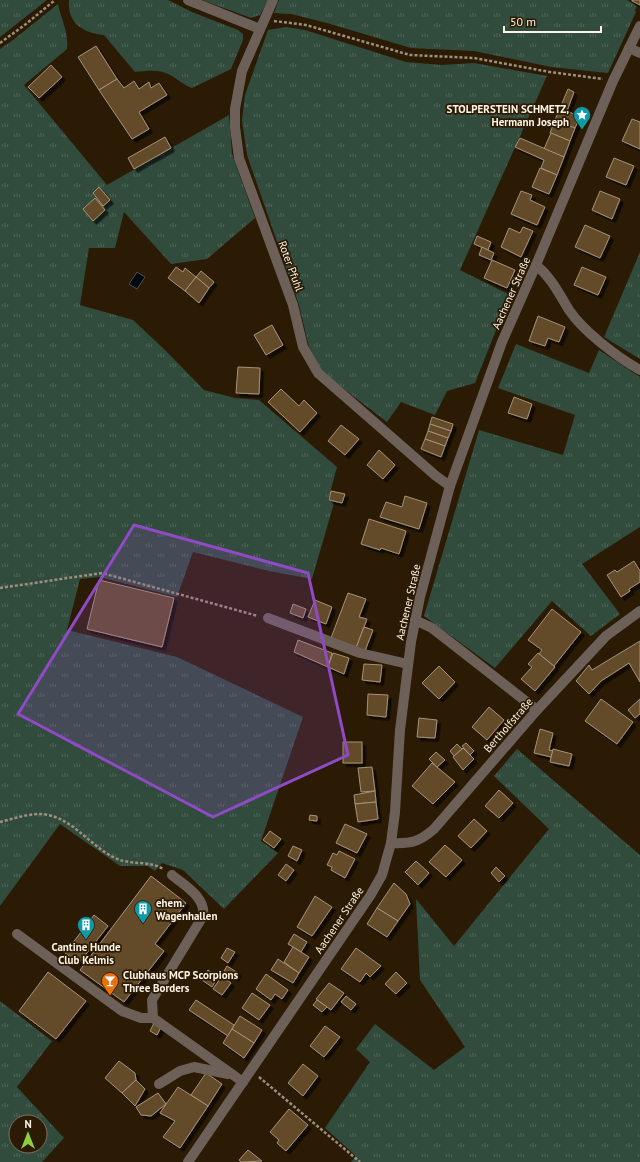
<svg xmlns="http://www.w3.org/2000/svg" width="640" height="1162" font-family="'PT Sans',sans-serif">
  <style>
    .grass { fill: url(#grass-tufts); fill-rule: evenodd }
    .water { fill: #000911; stroke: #4c4f51 }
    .building { fill: #644b2a; stroke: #a69277; filter: url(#shadow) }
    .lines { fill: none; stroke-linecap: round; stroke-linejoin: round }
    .path { stroke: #9d907d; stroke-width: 2.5; stroke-dasharray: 3 2; stroke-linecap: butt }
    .minor { stroke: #6d6059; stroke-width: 10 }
    .marked { fill: #8f4ac5; fill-opacity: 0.2; stroke: #8f4ac5; stroke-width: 3; stroke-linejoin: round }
    .labels { text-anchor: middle; stroke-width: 3.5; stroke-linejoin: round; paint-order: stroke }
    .poi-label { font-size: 11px; font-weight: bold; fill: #fef3e5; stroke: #2b1b04; text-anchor: start }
    .street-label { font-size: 11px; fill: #fef3e5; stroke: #2b1b04 }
  </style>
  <defs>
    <pattern id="grass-tufts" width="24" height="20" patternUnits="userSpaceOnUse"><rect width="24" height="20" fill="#314b3d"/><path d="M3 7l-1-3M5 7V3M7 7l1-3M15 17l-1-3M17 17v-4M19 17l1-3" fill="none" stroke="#506559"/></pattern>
    <filter id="shadow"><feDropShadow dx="3.5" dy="3.5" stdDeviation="0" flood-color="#0009"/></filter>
  </defs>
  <rect width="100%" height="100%" fill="#2b1b04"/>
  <!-- grass -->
  <g class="grass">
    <polygon points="0,0 47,0 0,37"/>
    <path d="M 69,0 L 168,0 L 192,12 L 238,30 L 243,34 L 243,40 L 231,69 L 192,88 C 183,85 178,79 170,75 C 160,69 147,71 135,72 L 104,35 C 83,33 67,23 69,0 Z"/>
    <polygon points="202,0 268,0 260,15 251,18"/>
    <polygon points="279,0 627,0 637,6 635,10 636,12 608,73 551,67 474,51 411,48 327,23 291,14 274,13"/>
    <path d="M 58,4 C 61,19 69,33 67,49 L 24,85 L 107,185 L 229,115 L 232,154 L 255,218 L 207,259 L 171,264 L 124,212 L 115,248 L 89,248 L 80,305 L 133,320 L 165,350 L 204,390 L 235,398 L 259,400 L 337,467 L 328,500 L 334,503 L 312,579 L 269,571 L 193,552 L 177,597 L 100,577 L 80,579 L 67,630 L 177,657 L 303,717 L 261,841 L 278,853 L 224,909 L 183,870 L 162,863 L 155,871 L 148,866 L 120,866 L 60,824 L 0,906 L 0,49 L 13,40 Z"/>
    <polygon points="286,27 305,30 406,62 442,65 474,63 547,76 460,270 510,295 475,383 447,391 435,415 401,402 387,422 323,373 309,347 299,305 247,155 242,120 245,95 268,30"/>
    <polygon points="640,252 640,359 604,337"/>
    <polygon points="516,344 589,373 599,350 640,377 640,527 582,564 620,614 591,636 552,601 495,668 424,616 479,430 563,455 575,415 498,388"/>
    <polygon points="517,749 640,855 640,1162 351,1162 356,1156 325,1128 370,1062 356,1049 375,1024 434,1070 465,1047 420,980 416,899 454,946 549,829 494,776"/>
    <path d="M 0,1001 L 52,1041 L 17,1087 L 64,1138 L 42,1162 L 0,1162 ZM 16,1122 L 40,1122 L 40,1146 L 16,1146 Z"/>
  </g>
  <!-- water -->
  <polygon class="water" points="137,272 145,277 137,289 129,284"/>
  <!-- building -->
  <g class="building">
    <polygon points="632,0 640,0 640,5 632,1"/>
    <polygon points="96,46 117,79 99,90 78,57"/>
    <polygon points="51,65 62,77 39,98 28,87"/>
    <polygon points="117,79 124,88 134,81 139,89 149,82 151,88 159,83 167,95 139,112 149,129 132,139 99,90"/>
    <polygon points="568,89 574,92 567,111 580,117 575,128 555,120"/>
    <polygon points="632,119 640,122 640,149 622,141"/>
    <polygon points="555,120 575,128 570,141 550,133"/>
    <polygon points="551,133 570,141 564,157 544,149"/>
    <polygon points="165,137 171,148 134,169 128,158"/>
    <polygon points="520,138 564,157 557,175 541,168 544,160 515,147"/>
    <polygon points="614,158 634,166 626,185 606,177"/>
    <polygon points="540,168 557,175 549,194 532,187"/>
    <polygon points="99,187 110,200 103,206 93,193"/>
    <polygon points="521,191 532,195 530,200 545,207 537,225 511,214"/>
    <polygon points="600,191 620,199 612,219 592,210"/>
    <polygon points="95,198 105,210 93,221 83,209"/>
    <polygon points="585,225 610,236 600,258 575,247"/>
    <polygon points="523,227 533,231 521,257 501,247 509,228 520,233"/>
    <polygon points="477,236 491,242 488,250 474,244"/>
    <polygon points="482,247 494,253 491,260 479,255"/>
    <polygon points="492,260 515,270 507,288 484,278"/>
    <polygon points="176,267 183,272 185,268 196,277 185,291 168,278"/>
    <polygon points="582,267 606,277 598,295 574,285"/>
    <polygon points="201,271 214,282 209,288 196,277"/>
    <polygon points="196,277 209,288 199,303 185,291"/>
    <polygon points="538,316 565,327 559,342 548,338 545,346 529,341"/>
    <polygon points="272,325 283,345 266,355 254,335"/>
    <polygon points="238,367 260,368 259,394 236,393"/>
    <polygon points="281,389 299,406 304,400 317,413 300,432 268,402"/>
    <polygon points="514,397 532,404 527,419 508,413"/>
    <polygon points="432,417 453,424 451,431 430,424"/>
    <polygon points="430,424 451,431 448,438 428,431"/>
    <polygon points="341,425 359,439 345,455 328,441"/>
    <polygon points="428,431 448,438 445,446 425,439"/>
    <polygon points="425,439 445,446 441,457 421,449"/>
    <polygon points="379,450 395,465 383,479 367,465"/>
    <polygon points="331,491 345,494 342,503 329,500"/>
    <polygon points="405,496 427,503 419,529 380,517 386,502 402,507"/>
    <polygon points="369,519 406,531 399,554 381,548 380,550 361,544"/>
    <polygon points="634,561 640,571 640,582 629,589 630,591 621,597 607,575 615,570 617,572"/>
    <polygon points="99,580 174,598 162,647 87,629"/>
    <polygon points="348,593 366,599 359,617 367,619 356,648 331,638"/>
    <polygon points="315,600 332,607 326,624 308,617"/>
    <polygon points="293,604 306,609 303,618 290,613"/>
    <polygon points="552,609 581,632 554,666 539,654 542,650 528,640"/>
    <polygon points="364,627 373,630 365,651 356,648"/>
    <polygon points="298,640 332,653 328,667 294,652"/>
    <polygon points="640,641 640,682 629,663 601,681 589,694 576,681 589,665 592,670"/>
    <polygon points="333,653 349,658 344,674 328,667"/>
    <polygon points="538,653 555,667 535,691 521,679 532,667 528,664"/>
    <polygon points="364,664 382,665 380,682 362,680"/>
    <polygon points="439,666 455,682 439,699 422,683"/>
    <polygon points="368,694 388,695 386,717 367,715"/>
    <polygon points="601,699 633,722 617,744 585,721"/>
    <polygon points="640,699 640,714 635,718 628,710"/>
    <polygon points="489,707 504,720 487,740 472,727"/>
    <polygon points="419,718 437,720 435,738 417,737"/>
    <polygon points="540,729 553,733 549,750 553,751 551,757 534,753"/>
    <rect x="343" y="742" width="19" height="21"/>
    <polygon points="466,743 474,751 470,755 462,746"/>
    <polygon points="457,744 462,749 454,756 450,751"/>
    <polygon points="463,748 474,759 463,770 453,757"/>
    <polygon points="553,749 572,754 569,766 550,762"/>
    <polygon points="436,752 445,760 437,767 429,759"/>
    <polygon points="432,763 455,782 433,804 412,786"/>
    <polygon points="372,767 375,791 361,792 358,768"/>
    <polygon points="499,790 513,803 499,818 485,806"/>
    <polygon points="375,791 376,802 355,804 354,795"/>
    <polygon points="376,802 378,819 358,822 355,804"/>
    <polygon points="310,815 317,816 317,821 309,820"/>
    <polygon points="474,819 487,831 471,848 458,836"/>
    <polygon points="345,824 367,834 357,853 336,843"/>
    <polygon points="270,831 281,839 274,848 263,840"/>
    <polygon points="445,845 462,860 446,877 429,862"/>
    <polygon points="293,846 302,850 297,861 288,856"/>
    <polygon points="339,851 355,859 345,878 331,870 332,867 327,865 333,853 337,855"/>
    <polygon points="416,861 429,873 418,885 405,872"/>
    <polygon points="286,864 294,870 286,881 278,875"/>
    <polygon points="496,867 505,876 499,882 491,873"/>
    <polygon points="151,876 186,903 155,944 164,951 124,1002 80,970"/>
    <polygon points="394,883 406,894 410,904 398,921 377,908"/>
    <polygon points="315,896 332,907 312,936 297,927"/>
    <polygon points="377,908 398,921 387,937 367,924"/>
    <polygon points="94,915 108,926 79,963 65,953"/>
    <polygon points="294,934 307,942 301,952 288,944"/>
    <polygon points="293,947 309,957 299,973 284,962"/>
    <polygon points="227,948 235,952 228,963 221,958"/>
    <polygon points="356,948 381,966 370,977 366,973 360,982 341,969"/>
    <polygon points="278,959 299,973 293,983 271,970"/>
    <polygon points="227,966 238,973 235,978 224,971"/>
    <polygon points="208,970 218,977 212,987 202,980"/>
    <polygon points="48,972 86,1001 56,1039 19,1011"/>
    <polygon points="396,972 407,983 396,994 385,984"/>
    <polygon points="266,974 288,990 282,999 275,994 271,1000 256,989"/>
    <polygon points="222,976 231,983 222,995 213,989"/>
    <polygon points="329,983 344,993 331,1010 316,999"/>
    <polygon points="252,993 270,1005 259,1020 242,1008"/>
    <polygon points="346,996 356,1004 351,1010 341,1002"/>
    <polygon points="196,1000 234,1025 228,1036 189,1010"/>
    <polygon points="317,1000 327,1007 322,1012 313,1005"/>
    <polygon points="240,1016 262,1030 254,1043 232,1029"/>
    <polygon points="154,1023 161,1027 157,1035 150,1031"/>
    <polygon points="325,1026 340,1037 324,1057 310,1046"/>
    <polygon points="232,1029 254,1043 244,1058 223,1043"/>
    <polygon points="119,1061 135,1073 136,1080 122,1093 105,1078"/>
    <polygon points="303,1064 318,1076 303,1096 288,1083"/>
    <polygon points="206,1073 222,1084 208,1106 191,1095"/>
    <polygon points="136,1080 145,1089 135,1106 122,1093"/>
    <polygon points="178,1087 208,1106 180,1148 163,1137 175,1121 160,1113"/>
    <polygon points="158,1093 166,1104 151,1116 141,1115 136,1107"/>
    <polygon points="289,1109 308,1125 286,1151 277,1143 279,1140 270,1132"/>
    <polygon points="248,1150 262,1161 241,1162 239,1160"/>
  </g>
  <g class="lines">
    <!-- path -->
    <g class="path">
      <polyline points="274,21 306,25 410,55 474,58 550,72 603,79"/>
      <polyline points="0,43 26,24 55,0"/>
      <polyline points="0,588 102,573 258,616"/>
      <path d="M 0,822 C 12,819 27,814 40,814 C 70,815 88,844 113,857 C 129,866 150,860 163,869"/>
      <polyline points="259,1077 360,1162"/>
    </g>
    <!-- minor -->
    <g class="minor">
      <polyline points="188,0 260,29"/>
      <polyline points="273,0 242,71 235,109 235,127 239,158 293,305 303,347 318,373 436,476 450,486"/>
      <polyline points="629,48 640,53"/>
      <path d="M 536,265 C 552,278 559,294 569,310 C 583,331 617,357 640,370"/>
      <polyline points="268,618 360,653 408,664"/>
      <polyline points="415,620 432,628 537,710"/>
      <path d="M 391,843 C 411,844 419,842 434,829 L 537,710 L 606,636 L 640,611"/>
      <polyline points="17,934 122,1011 141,1018 153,1018 243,1082"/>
      <path d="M 153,1018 L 152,1000 L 203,916 C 206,897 185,886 172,875"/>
      <polyline points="159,1084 180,1071 194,1067 228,1074"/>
      <polyline points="188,1162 370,896 382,875 391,843 395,812 400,730 411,642 420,597 450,486 502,342 536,265 613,81 640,26"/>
    </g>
  </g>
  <!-- marked area -->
  <path class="marked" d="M 134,525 L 308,573 L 348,755 L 213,817 L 18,714 Z"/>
  <!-- icons -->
  <defs>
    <symbol id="sight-pin" viewBox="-11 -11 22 30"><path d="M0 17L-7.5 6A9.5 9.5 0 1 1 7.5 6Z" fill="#0f9aa8" stroke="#2b1b04"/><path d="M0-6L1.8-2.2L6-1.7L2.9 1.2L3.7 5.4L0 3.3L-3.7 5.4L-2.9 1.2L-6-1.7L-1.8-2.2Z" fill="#fff"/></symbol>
    <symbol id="building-pin" viewBox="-11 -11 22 30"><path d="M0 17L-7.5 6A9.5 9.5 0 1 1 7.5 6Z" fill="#0f9aa8" stroke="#2b1b04"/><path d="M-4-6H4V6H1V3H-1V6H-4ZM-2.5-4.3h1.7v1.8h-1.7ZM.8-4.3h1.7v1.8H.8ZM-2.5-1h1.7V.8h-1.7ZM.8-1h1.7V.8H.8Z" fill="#fff"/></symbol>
    <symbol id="bar-pin" viewBox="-11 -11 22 30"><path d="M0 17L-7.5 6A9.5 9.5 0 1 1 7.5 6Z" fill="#e8710a" stroke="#2b1b04"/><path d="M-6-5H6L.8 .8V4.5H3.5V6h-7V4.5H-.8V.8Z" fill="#fff"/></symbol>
  </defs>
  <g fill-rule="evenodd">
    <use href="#sight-pin" x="572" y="105" width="20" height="27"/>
    <use href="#building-pin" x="133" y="899" width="20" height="27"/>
    <use href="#building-pin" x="76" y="915" width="20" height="27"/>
    <use href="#bar-pin" x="100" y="971" width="20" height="27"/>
  </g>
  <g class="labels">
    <!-- poi labels -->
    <g class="poi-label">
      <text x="569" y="113" text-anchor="end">STOLPERSTEIN SCHMETZ,<tspan x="569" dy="13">Hermann Joseph</tspan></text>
      <text x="156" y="907">ehem.<tspan x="156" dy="13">Wagenhallen</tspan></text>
      <text x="86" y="951" text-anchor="middle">Cantine Hunde<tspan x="86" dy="13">Club Kelmis</tspan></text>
      <text x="123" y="979">Clubhaus MCP Scorpions<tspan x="123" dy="13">Three Borders</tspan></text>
    </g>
    <!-- street labels -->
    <g class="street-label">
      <text transform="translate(291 266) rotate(70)" y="4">Roter Pfuhl</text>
      <text transform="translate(511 293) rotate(-66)" y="4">Aachener Straße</text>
      <text transform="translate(408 602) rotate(-77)" y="4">Aachener Straße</text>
      <text transform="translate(508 725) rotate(-49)" y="4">Bertholfstraße</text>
      <text transform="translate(339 920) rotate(-56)" y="4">Aachener Straße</text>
    </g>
  </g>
  <!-- north arrow -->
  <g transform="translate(28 1134)"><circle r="19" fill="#2b1b04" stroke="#7f715e"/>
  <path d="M0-3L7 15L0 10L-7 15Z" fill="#8cce45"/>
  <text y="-6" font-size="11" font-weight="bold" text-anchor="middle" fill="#fef3e5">N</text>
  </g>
  <!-- scale -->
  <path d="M504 26v6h97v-6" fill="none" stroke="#fef3e5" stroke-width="2"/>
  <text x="510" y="26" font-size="12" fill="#fef3e5" stroke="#2b1b04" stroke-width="3" paint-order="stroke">50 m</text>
</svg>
